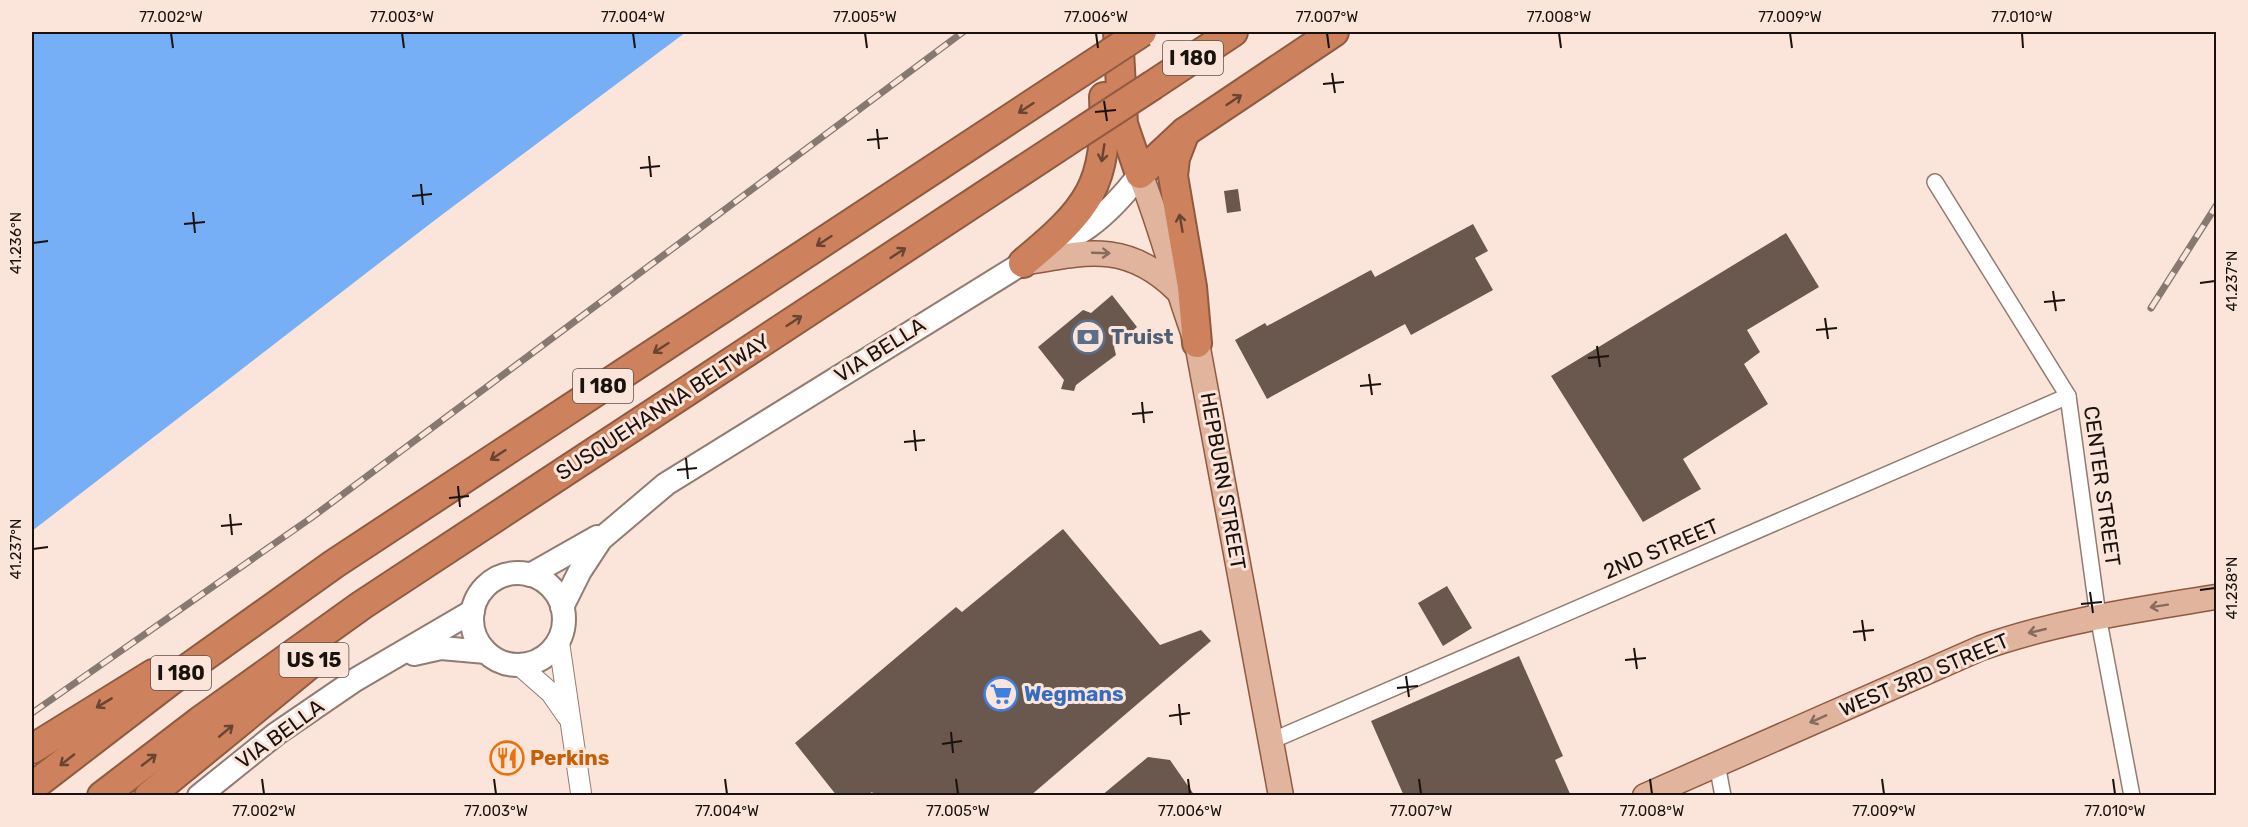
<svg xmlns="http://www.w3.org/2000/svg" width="2248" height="827" font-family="Rubik,sans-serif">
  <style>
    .water { fill: #76aff5 }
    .building { fill: #6a574e }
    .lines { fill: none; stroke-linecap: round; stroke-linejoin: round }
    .minor-casing { stroke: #907c72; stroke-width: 18 }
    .tertiary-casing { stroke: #907c72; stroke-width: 22 }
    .secondary-casing { stroke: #907c72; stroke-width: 26 }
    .primary-casing { stroke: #8e5b41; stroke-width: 27 }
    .motorway-casing { stroke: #8e5b41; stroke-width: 32 }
    .minor { stroke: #fff; stroke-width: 15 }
    .tertiary { stroke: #fff; stroke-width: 20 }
    .secondary { stroke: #fff; stroke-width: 22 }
    .primary { stroke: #e1b49e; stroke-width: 24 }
    .motorway { stroke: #cd825d; stroke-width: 28 }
    .rail-casing { stroke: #877972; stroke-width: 7 }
    .rail { stroke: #fbe5da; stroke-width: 4.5; stroke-dasharray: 14; stroke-linecap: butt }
    .motorway-bridge-casing { stroke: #8e5b41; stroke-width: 32; stroke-linecap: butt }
    .motorway-bridge { stroke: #cd825d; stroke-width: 28 }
    .oneway { stroke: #6a4432 }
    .oneway2 { stroke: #876b5d }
    .ticks { fill: none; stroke: #19120e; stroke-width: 2 }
    .labels { text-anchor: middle; stroke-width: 6; stroke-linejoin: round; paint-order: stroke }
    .shield { fill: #fbe5da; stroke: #5d514b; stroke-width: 1.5 }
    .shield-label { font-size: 20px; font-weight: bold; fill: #19120e }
    .service-label { font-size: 21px; font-weight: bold; fill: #4e5e75; stroke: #fbe5da; text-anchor: start }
    .street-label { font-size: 21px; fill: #19120e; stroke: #fbe5da }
    .shop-label { font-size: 21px; font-weight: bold; fill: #366cbe; stroke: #fbe5da; text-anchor: start }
    .food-label { font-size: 21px; font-weight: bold; fill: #c56008; stroke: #fbe5da; text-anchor: start }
    .neatline { fill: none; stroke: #19120e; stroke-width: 2 }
    .ticks-label { font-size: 15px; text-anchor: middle; fill: #19120e }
  </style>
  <rect width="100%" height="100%" fill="#fbe5da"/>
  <!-- water -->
  <polygon class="water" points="32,32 686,32 435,220 32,531"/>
  <!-- building -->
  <g class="building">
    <polygon points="1238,189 1241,211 1227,213 1224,191"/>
    <polygon points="1473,224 1488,251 1475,258 1493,290 1411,335 1405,324 1267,399 1235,340 1265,323 1267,326 1371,270 1375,277"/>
    <polygon points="1786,233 1819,287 1747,330 1760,352 1744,364 1768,404 1683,459 1701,489 1643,522 1551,376"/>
    <polygon points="1112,295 1137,327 1114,347 1116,355 1076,385 1074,391 1061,389 1064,380 1038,347 1083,310 1091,313"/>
    <polygon points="1063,529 1160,645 1201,630 1211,641 1030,796 875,796 872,792 867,796 837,796 795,743 956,607 962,612"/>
    <polygon points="1447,586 1472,628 1443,646 1418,603"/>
    <polygon points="1519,656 1563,756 1555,760 1571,796 1404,796 1371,721"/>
    <polygon points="1148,757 1170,760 1195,796 1101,796"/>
  </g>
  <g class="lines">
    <defs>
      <g id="minor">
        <polyline points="1935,182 2068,396 2098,616 2132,796"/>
        <polyline points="1271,741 2068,396"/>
        <polyline points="1717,764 1723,796"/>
      </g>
      <g id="tertiary">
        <polyline points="559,642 581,793"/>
        <polyline points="518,664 551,693 567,716"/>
      </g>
      <g id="secondary">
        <circle cx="518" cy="619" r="46"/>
        <polyline points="530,575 597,537"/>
        <path d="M 562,607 L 580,571 L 601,539 L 666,484 L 1023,263 C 1077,237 1103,223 1140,174"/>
        <polyline points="414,654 441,648 486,652"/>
        <polyline points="199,796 276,734 355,680 473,611"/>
      </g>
      <g id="primary">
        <path d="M 1140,174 C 1162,229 1176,287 1197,343 L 1281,796"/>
        <path d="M 1023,263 C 1086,252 1127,241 1177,290"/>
        <path d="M 1645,796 L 1981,648 C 2057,621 2137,610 2216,597"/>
      </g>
      <g id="motorway">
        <polyline points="1118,32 1123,124 1140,174 1185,132 1334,32"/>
        <polyline points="1153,85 1233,32"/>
        <polyline points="1185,132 1175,158 1173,176 1192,287 1197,343"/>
        <path d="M 1023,263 C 1089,208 1108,186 1104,97"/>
        <polyline points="32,749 153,674"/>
        <polyline points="32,787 170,681 334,564 1075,76"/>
        <polyline points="102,796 200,721 362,605 1078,134"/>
        <polyline points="149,796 321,655"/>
      </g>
    </defs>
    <!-- minor casing -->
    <use href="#minor" class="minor-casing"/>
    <!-- tertiary casing -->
    <use href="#tertiary" class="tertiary-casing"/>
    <!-- secondary casing -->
    <use href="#secondary" class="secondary-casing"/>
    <!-- primary casing -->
    <use href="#primary" class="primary-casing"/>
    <!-- motorway casing -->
    <use href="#motorway" class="motorway-casing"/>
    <!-- minor -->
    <use href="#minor" class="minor"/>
    <!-- tertiary -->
    <use href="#tertiary" class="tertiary"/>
    <!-- secondary -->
    <use href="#secondary" class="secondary"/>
    <!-- primary -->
    <use href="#primary" class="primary"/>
    <!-- motorway -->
    <use href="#motorway" class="motorway"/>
    <defs>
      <g id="rail">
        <polyline points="2151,308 2216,206"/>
        <polyline points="32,713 311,518 963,32"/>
      </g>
    </defs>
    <!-- rail casing -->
    <use href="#rail" class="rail-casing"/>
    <!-- rail -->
    <use href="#rail" class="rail"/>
    <defs>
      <g id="motorway-bridge">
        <polyline points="1075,76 1142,32"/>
        <polyline points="1078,134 1153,85"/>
      </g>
    </defs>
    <!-- motorway-bridge casing -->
    <use href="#motorway-bridge" class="motorway-bridge-casing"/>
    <!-- motorway-bridge -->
    <use href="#motorway-bridge" class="motorway-bridge"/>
  </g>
  <!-- one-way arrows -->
  <defs><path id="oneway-shaft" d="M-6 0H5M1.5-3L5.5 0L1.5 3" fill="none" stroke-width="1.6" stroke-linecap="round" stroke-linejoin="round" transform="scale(1.5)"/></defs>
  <g class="oneway">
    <use href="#oneway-shaft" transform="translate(1234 100) rotate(-34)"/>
    <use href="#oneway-shaft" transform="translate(1026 108) rotate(147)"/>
    <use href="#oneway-shaft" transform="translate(1103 153) rotate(99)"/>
    <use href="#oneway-shaft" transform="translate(1181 223) rotate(-100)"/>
    <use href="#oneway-shaft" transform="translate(824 241) rotate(147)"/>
    <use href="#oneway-shaft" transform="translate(898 253) rotate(-33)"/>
    <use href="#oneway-shaft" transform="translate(794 321) rotate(-33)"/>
    <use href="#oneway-shaft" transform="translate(661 348) rotate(147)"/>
    <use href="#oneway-shaft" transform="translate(498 455) rotate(147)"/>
    <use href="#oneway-shaft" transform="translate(104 703) rotate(149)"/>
    <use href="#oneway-shaft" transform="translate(226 731) rotate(-40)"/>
    <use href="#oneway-shaft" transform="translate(67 760) rotate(142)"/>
    <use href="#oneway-shaft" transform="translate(149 760) rotate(-38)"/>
  </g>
  <g class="oneway2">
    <use href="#oneway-shaft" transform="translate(1101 253) rotate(2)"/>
    <use href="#oneway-shaft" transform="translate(2159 606) rotate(171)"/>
    <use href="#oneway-shaft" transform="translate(2037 631) rotate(167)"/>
    <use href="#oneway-shaft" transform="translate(1818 719) rotate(156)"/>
  </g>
  <!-- ticks -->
  <path class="ticks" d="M 171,33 L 173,48M 402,33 L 404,48M 633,33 L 635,48M 865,33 L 867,48M 1096,33 L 1098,48M 1327,33 L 1329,48M 1559,33 L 1561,48M 1790,33 L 1792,48M 2022,33 L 2023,48M 1332,73 L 1335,93M 1323,84 L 1344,82M 1104,101 L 1107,121M 1095,112 L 1116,110M 877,129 L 879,149M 867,140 L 888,138M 649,156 L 651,177M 640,168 L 660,166M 421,184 L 423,205M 412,196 L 432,194M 193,212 L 195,233M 184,224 L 205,222M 33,243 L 48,241M 2200,283 L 2215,281M 2053,291 L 2056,311M 2044,302 L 2065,300M 1825,318 L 1828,339M 1816,330 L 1837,328M 1597,346 L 1600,367M 1588,358 L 1609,356M 1369,374 L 1372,395M 1360,386 L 1381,384M 1142,402 L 1144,423M 1132,414 L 1153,412M 914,430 L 916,451M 904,442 L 925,440M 686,458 L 688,479M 677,470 L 697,468M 458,486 L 460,507M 449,498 L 469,496M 230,514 L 232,535M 221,526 L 242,524M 33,549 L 48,547M 2200,590 L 2215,588M 2090,592 L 2093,613M 2081,604 L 2102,602M 1862,620 L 1865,641M 1853,632 L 1874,630M 1634,648 L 1637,669M 1625,660 L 1646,658M 1406,676 L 1409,697M 1397,688 L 1418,686M 1179,704 L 1181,725M 1169,716 L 1190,713M 951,732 L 953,753M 942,744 L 962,741M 262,779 L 264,794M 494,779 L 496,794M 725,779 L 727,794M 956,779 L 958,794M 1188,779 L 1190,794M 1419,779 L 1421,794M 1650,779 L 1652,794M 1882,779 L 1884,794M 2113,779 L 2115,794"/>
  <!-- icons -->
  <defs>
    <symbol id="bank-ring" viewBox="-11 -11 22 22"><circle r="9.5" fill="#fbe5da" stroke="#5c6f8a" stroke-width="1.5"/><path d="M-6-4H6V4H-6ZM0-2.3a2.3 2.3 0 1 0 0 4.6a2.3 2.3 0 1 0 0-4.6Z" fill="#5c6f8a"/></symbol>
    <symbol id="supermarket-ring" viewBox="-11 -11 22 22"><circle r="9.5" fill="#fbe5da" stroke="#3f7fe0" stroke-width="1.5"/><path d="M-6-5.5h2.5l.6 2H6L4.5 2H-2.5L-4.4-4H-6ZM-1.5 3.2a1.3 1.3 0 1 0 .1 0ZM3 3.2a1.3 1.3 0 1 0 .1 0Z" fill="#3f7fe0"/></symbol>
    <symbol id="restaurant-ring" viewBox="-11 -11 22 22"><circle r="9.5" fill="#fbe5da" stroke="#e8710a" stroke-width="1.5"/><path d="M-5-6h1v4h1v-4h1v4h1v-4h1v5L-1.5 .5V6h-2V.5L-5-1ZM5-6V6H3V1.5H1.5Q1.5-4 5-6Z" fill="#e8710a"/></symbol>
  </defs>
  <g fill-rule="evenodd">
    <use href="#bank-ring" x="1069" y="318" width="38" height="38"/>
    <use href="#supermarket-ring" x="982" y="675" width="38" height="38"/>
    <use href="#restaurant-ring" x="488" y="739" width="38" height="38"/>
  </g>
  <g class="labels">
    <!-- shield labels -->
    <g class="shield">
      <rect x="1163" y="41" width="60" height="34" rx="4.5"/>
      <rect x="573" y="369" width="60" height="34" rx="4.5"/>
      <rect x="279.5" y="643" width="69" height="34" rx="4.5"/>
      <rect x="151" y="656" width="60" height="34" rx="4.5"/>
    </g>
    <g class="shield-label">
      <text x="1193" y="65">I 180</text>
      <text x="603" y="393">I 180</text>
      <text x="314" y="667">US 15</text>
      <text x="181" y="680">I 180</text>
    </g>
    <!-- service labels -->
    <g class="service-label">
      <text x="1111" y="344">Truist</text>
    </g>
    <!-- street labels -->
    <g class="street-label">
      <text transform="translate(880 350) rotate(-32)" y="7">VIA BELLA</text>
      <text transform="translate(663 407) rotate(-33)" y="7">SUSQUEHANNA BELTWAY</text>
      <text transform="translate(1223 481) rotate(80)" y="7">HEPBURN STREET</text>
      <text transform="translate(2102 486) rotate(82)" y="7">CENTER STREET</text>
      <text transform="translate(1661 549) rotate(-23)" y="7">2ND STREET</text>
      <text transform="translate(1924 675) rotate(-23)" y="7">WEST 3RD STREET</text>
      <text transform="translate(280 734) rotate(-36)" y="7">VIA BELLA</text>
    </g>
    <!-- shop labels -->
    <g class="shop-label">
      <text x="1024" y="701">Wegmans</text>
    </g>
    <!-- food labels -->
    <g class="food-label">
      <text x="530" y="765">Perkins</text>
    </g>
  </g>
  <!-- border -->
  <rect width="2248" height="827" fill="none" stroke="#fbe5da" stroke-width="66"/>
  <rect x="33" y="33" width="2182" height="761" class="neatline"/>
  <g class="ticks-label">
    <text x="171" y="22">77.002°W</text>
    <text x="402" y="22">77.003°W</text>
    <text x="633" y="22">77.004°W</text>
    <text x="865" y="22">77.005°W</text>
    <text x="1096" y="22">77.006°W</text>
    <text x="1327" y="22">77.007°W</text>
    <text x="1559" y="22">77.008°W</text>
    <text x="1790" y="22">77.009°W</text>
    <text x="2022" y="22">77.010°W</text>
    <text transform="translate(16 243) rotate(-90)" y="5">41.236°N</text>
    <text transform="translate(2232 281) rotate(-90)" y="5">41.237°N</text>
    <text transform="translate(16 549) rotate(-90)" y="5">41.237°N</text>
    <text transform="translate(2232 588) rotate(-90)" y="5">41.238°N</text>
    <text x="264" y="816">77.002°W</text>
    <text x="496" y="816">77.003°W</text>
    <text x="727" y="816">77.004°W</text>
    <text x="958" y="816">77.005°W</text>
    <text x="1190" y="816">77.006°W</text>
    <text x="1421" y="816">77.007°W</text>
    <text x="1652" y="816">77.008°W</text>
    <text x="1884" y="816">77.009°W</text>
    <text x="2115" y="816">77.010°W</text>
  </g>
</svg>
